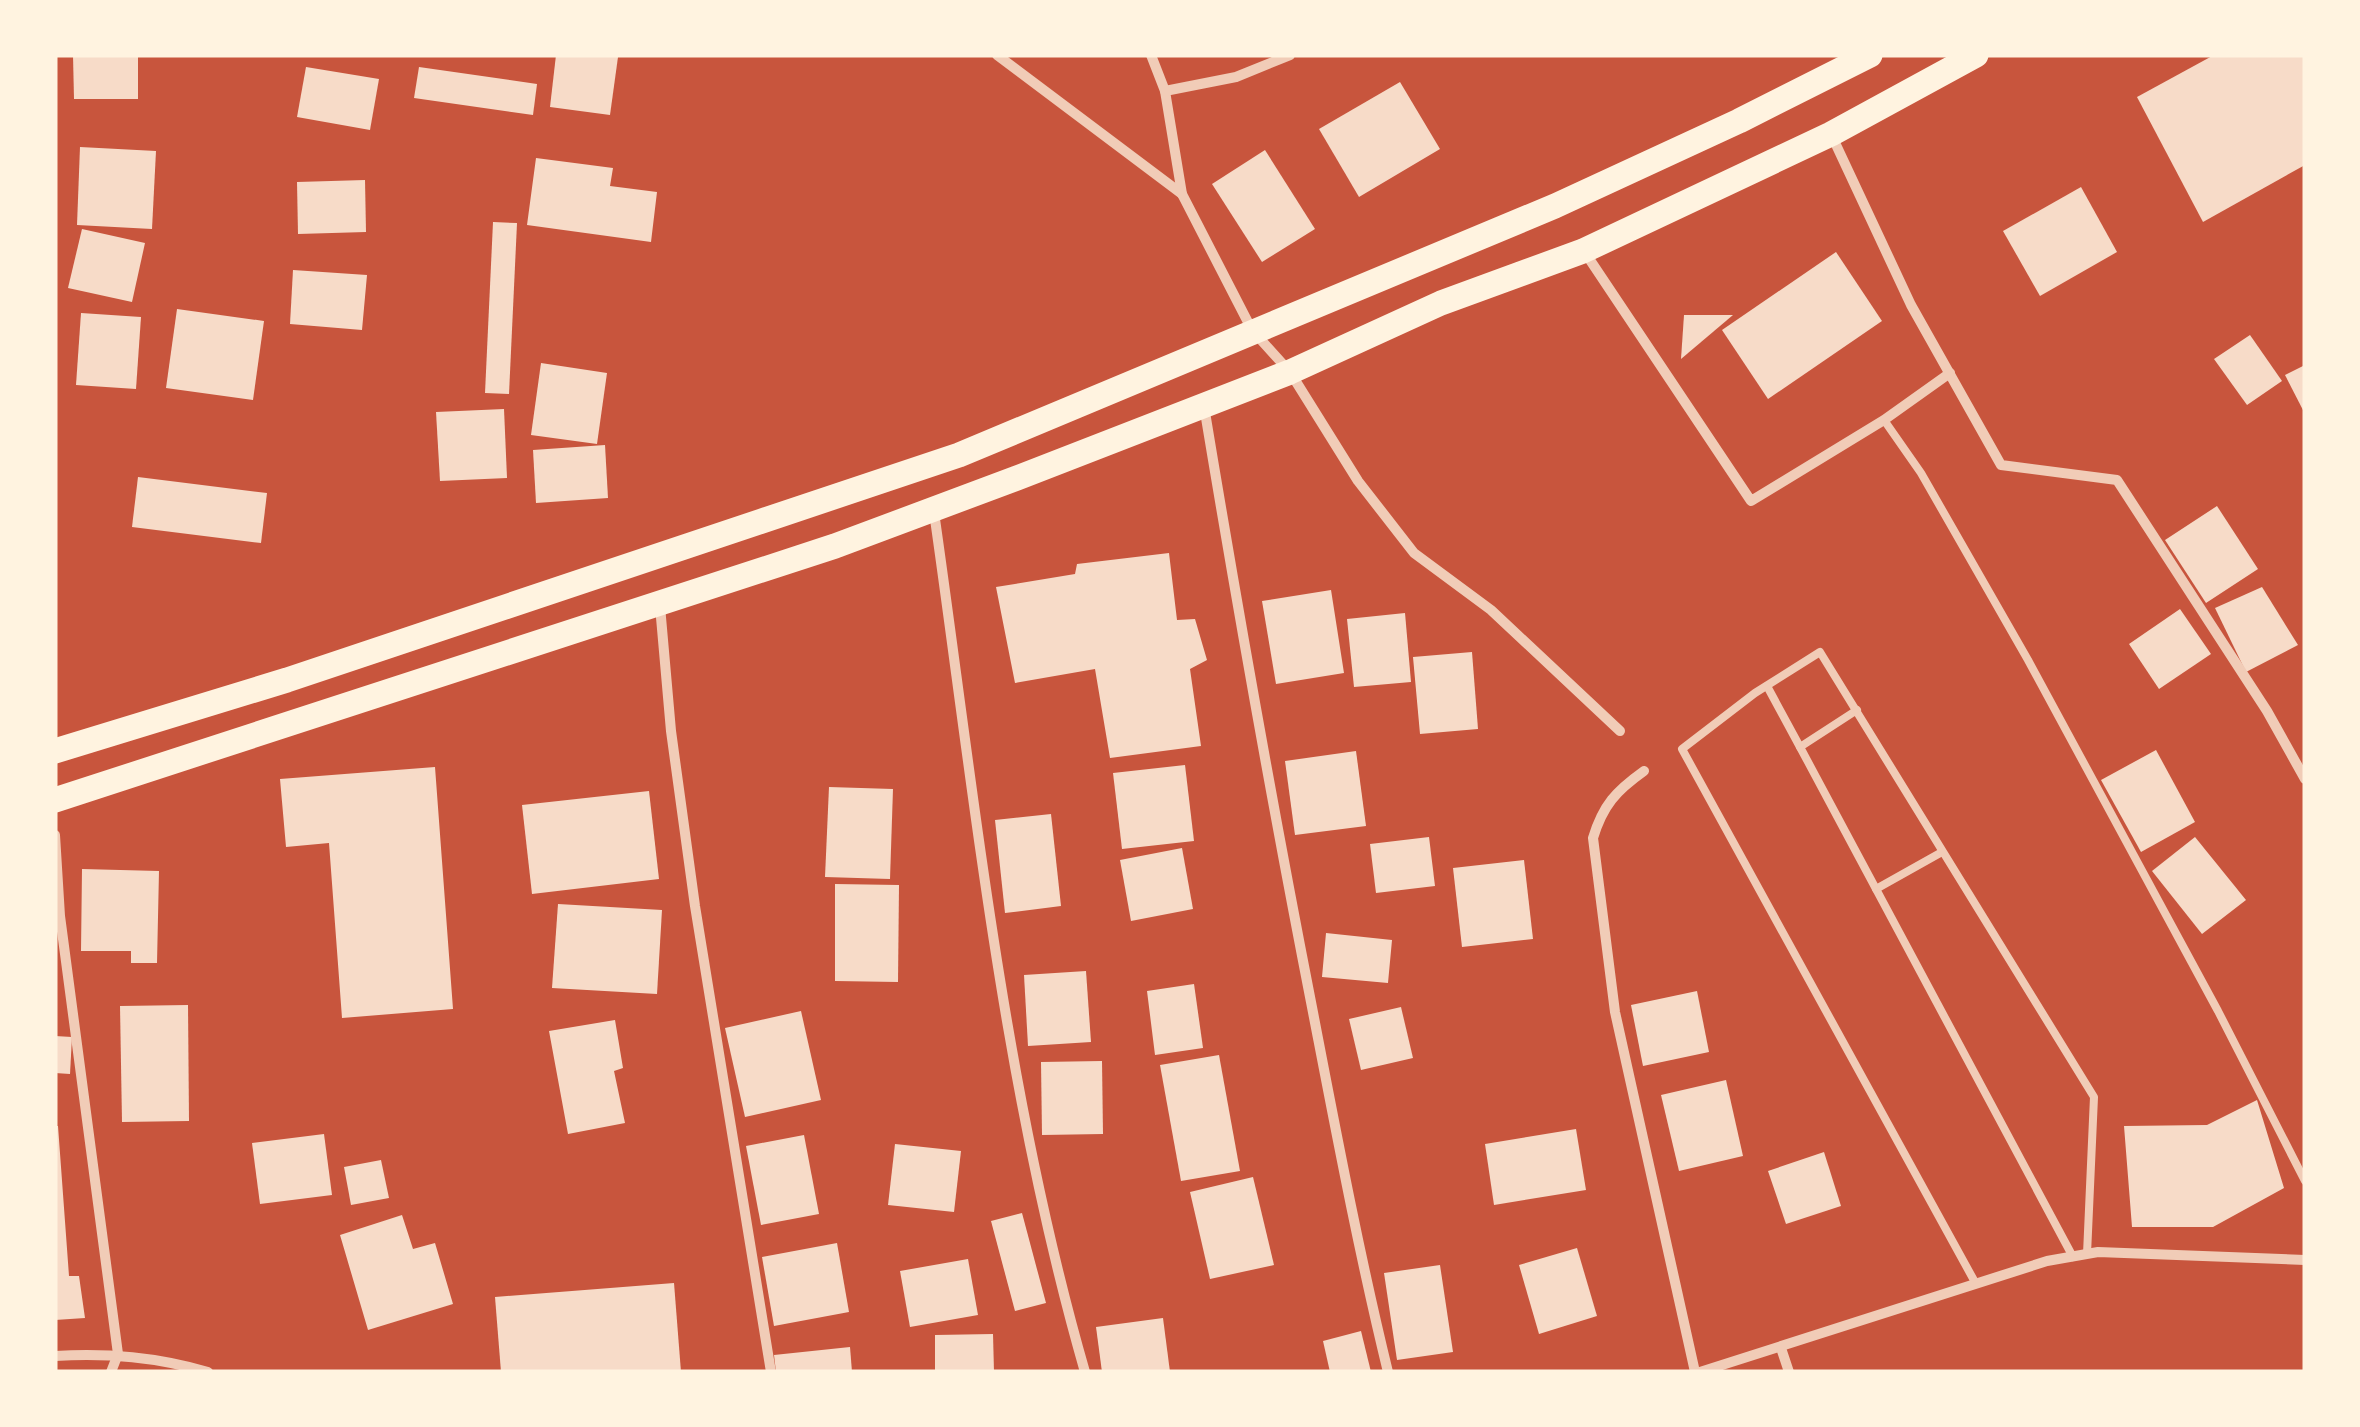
<svg xmlns="http://www.w3.org/2000/svg" width="2360" height="1427" font-family="Commissioner,sans-serif">
  <style>
    .building { fill: #f7dbc8 }
    .lines { fill: none; stroke-linecap: round; stroke-linejoin: round }
    .service { stroke: #f1ccb7; stroke-width: 8 }
    .minor { stroke: #f1ccb7; stroke-width: 10 }
    .primary { stroke: #fff3e0; stroke-width: 25 }
  </style>
  <rect width="100%" height="100%" fill="#c8553d"/>
  <!-- building -->
  <g class="building">
    <polygon points="73,55 138,55 138,99 74,99"/>
    <polygon points="556,55 618,57 610,115 550,107"/>
    <polygon points="2214,55 2305,55 2305,165 2203,222 2137,97"/>
    <polygon points="306,67 379,79 370,130 297,117"/>
    <polygon points="419,67 537,84 533,115 414,98"/>
    <polygon points="1400,82 1440,149 1359,197 1319,129"/>
    <polygon points="80,147 156,151 152,229 77,225"/>
    <polygon points="1265,150 1315,229 1262,262 1212,184"/>
    <polygon points="536,158 613,168 610,186 657,192 651,242 527,225"/>
    <polygon points="365,180 366,232 298,234 297,182"/>
    <polygon points="2081,187 2117,252 2040,296 2003,231"/>
    <polygon points="493,222 517,223 509,394 485,393"/>
    <polygon points="82,229 145,243 132,302 68,288"/>
    <polygon points="1836,252 1882,321 1768,399 1722,330"/>
    <polygon points="293,270 367,275 362,330 290,324"/>
    <polygon points="177,309 264,321 253,400 166,388"/>
    <polygon points="81,313 141,317 136,389 76,385"/>
    <polygon points="1684,315 1733,315 1681,359"/>
    <polygon points="2250,335 2282,381 2247,405 2214,359"/>
    <polygon points="541,363 607,373 597,444 531,435"/>
    <polygon points="2305,365 2305,414 2285,375"/>
    <polygon points="504,409 507,478 440,481 436,412"/>
    <polygon points="605,445 608,498 536,503 533,450"/>
    <polygon points="138,477 267,493 261,543 132,527"/>
    <polygon points="2217,506 2258,569 2206,603 2165,540"/>
    <polygon points="1169,553 1177,620 1195,619 1207,660 1190,669 1201,746 1110,758 1095,669 1015,683 996,587 1075,574 1077,564"/>
    <polygon points="2262,587 2298,645 2246,672 2215,608"/>
    <polygon points="1331,590 1344,673 1276,684 1262,601"/>
    <polygon points="2180,609 2211,654 2159,689 2129,644"/>
    <polygon points="1405,613 1411,682 1354,687 1347,619"/>
    <polygon points="1472,652 1478,729 1420,734 1413,657"/>
    <polygon points="2156,750 2195,822 2141,852 2101,780"/>
    <polygon points="1356,751 1366,826 1295,835 1285,761"/>
    <polygon points="1185,765 1194,841 1122,849 1113,773"/>
    <polygon points="435,767 453,1009 342,1018 329,843 286,847 280,779"/>
    <polygon points="829,787 893,789 890,879 825,877"/>
    <polygon points="649,791 659,879 532,894 522,805"/>
    <polygon points="1051,814 1061,906 1005,913 995,820"/>
    <polygon points="1429,837 1435,886 1376,893 1370,844"/>
    <polygon points="2195,837 2246,900 2202,934 2152,871"/>
    <polygon points="1182,848 1193,909 1131,921 1120,860"/>
    <polygon points="1524,860 1533,939 1462,947 1453,868"/>
    <polygon points="82,869 159,871 157,963 131,963 131,951 81,951"/>
    <polygon points="835,884 899,885 898,982 835,981"/>
    <polygon points="558,904 662,910 657,994 552,988"/>
    <polygon points="1326,933 1392,940 1388,983 1322,977"/>
    <polygon points="1086,971 1091,1042 1028,1046 1024,975"/>
    <polygon points="1194,984 1203,1048 1155,1055 1147,991"/>
    <polygon points="1697,991 1709,1052 1643,1066 1631,1005"/>
    <polygon points="188,1005 189,1121 122,1122 120,1006"/>
    <polygon points="1401,1007 1413,1058 1361,1070 1349,1019"/>
    <polygon points="801,1011 821,1100 745,1117 725,1028"/>
    <polygon points="615,1020 623,1068 614,1071 625,1123 568,1134 549,1031"/>
    <polygon points="55,1036 72,1037 70,1074 55,1073"/>
    <polygon points="1219,1055 1240,1171 1181,1181 1160,1065"/>
    <polygon points="1102,1061 1103,1134 1042,1135 1041,1062"/>
    <polygon points="1726,1080 1743,1156 1679,1171 1661,1095"/>
    <polygon points="2257,1100 2284,1188 2213,1227 2132,1227 2124,1126 2207,1125"/>
    <polygon points="55,1126 58,1126 69,1276 79,1276 85,1318 55,1320"/>
    <polygon points="1576,1129 1586,1190 1494,1205 1485,1144"/>
    <polygon points="324,1134 332,1195 260,1204 252,1143"/>
    <polygon points="804,1135 819,1214 761,1225 746,1146"/>
    <polygon points="895,1144 961,1151 954,1212 888,1205"/>
    <polygon points="1824,1152 1841,1206 1786,1224 1768,1171"/>
    <polygon points="381,1160 389,1198 351,1205 344,1167"/>
    <polygon points="1253,1177 1274,1265 1210,1279 1190,1192"/>
    <polygon points="1022,1213 1046,1303 1015,1311 991,1221"/>
    <polygon points="402,1215 413,1249 435,1243 453,1304 368,1330 340,1235"/>
    <polygon points="837,1243 849,1312 774,1326 762,1257"/>
    <polygon points="1577,1248 1597,1316 1539,1334 1519,1265"/>
    <polygon points="968,1259 978,1315 910,1327 900,1271"/>
    <polygon points="1440,1265 1453,1352 1397,1360 1384,1273"/>
    <polygon points="674,1283 681,1372 501,1372 495,1297"/>
    <polygon points="1163,1318 1170,1372 1102,1372 1096,1327"/>
    <polygon points="1361,1331 1371,1372 1330,1372 1323,1341"/>
    <polygon points="993,1334 994,1372 935,1372 935,1335"/>
    <polygon points="850,1347 852,1372 776,1372 774,1355"/>
  </g>
  <g class="lines">
    <!-- service -->
    <g class="service">
      <polyline points="1884,420 1921,473 2028,660 2218,1011 2305,1181"/>
      <polyline points="1767,686 1800,747"/>
      <polyline points="1857,710 1800,747 2073,1257"/>
      <polyline points="1876,889 1942,852"/>
      <polyline points="1976,1284 1682,749 1755,693 1820,652 2094,1097 2087,1254"/>
    </g>
    <!-- minor -->
    <g class="minor">
      <polyline points="997,55 1182,194"/>
      <polyline points="1151,55 1165,91 1182,194 1252,330 1290,372 1358,481 1414,553 1491,610 1620,731"/>
      <polyline points="1165,91 1236,77 1290,55"/>
      <polyline points="1831,134 1911,305 2001,465 2117,480 2267,711 2305,779"/>
      <polyline points="1584,251 1751,501 1884,420 1950,373"/>
      <path d="M 1204,406 C 1237,605 1272,803 1311,1002 C 1335,1126 1358,1249 1388,1372"/>
      <path d="M 934,512 C 975,800 1004,1091 1085,1372"/>
      <polyline points="660,606 671,731 695,906 771,1372"/>
      <path d="M 1644,771 C 1616,791 1603,805 1593,838 L 1615,1012 L 1695,1372"/>
      <polyline points="55,835 60,916 118,1354 111,1372"/>
      <polyline points="1781,1348 1789,1372"/>
      <path d="M 55,1356 C 109,1353 156,1357 208,1372"/>
      <polyline points="1700,1372 2047,1261 2098,1252 2305,1260"/>
    </g>
    <!-- primary -->
    <g class="primary">
      <polyline points="55,751 287,680 959,455 1555,206 1739,121 1870,55"/>
      <polyline points="55,800 835,546 1017,478 1290,372 1441,303 1583,251 1831,134 1976,55"/>
    </g>
  </g>
  <!-- border -->
  <rect width="2360" height="1427" fill="none" stroke="#fff3e0" stroke-width="115"/>
</svg>
